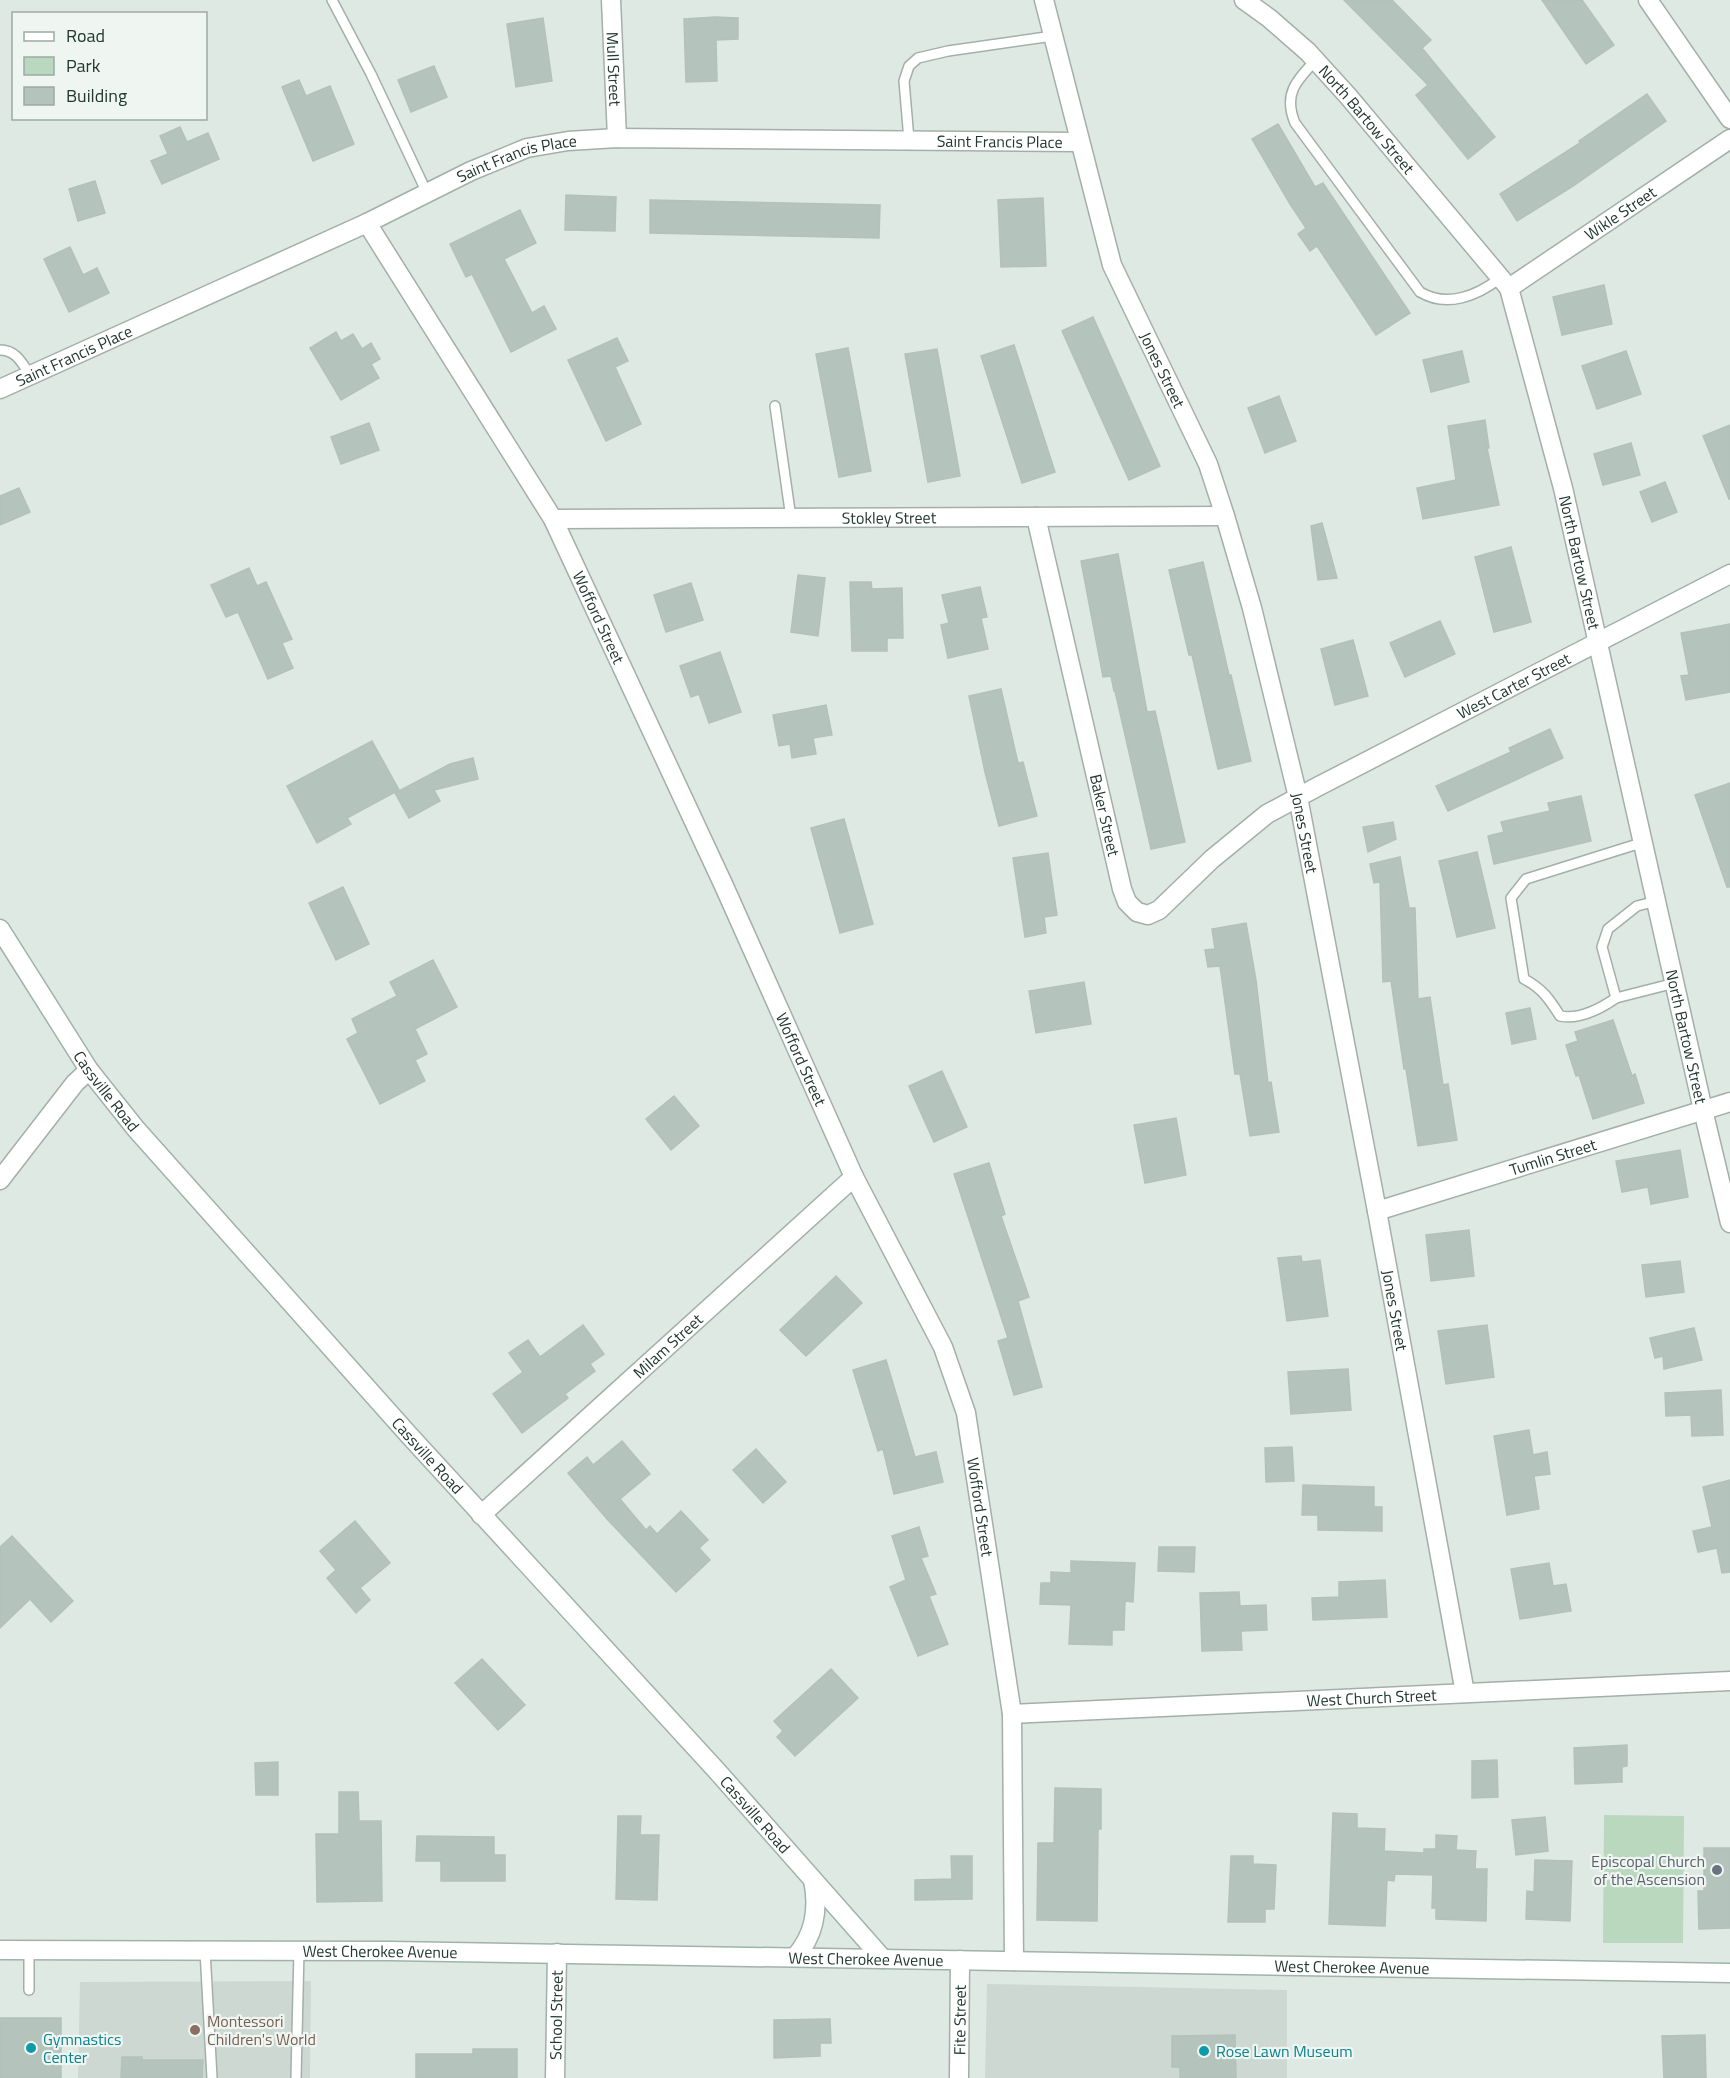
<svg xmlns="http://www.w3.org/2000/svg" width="1730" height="2078" font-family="'Titillium Web',sans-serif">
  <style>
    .built { fill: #cdd8d2 }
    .green { fill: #b9d8be }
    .building { fill: #b4c3bc; stroke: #b2c1ba; stroke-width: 1.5 }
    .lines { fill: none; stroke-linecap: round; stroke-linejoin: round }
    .service-casing { stroke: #a2b0a9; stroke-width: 12 }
    .minor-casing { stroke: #a2b0a9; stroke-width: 21 }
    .secondary-casing { stroke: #9fb3aa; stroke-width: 21 }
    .service { stroke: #fff; stroke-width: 9 }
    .minor { stroke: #fff; stroke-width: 18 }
    .secondary { stroke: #fff; stroke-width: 18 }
    .worship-dot { fill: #6b7280; stroke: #eff6f1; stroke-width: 2 }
    .education-dot { fill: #8d6e63; stroke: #eff6f1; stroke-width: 2 }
    .culture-dot { fill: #0f9aa8; stroke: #eff6f1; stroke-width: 2 }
    .labels { text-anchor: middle; stroke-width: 4.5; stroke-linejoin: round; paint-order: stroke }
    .street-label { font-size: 16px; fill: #21372f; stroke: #eff6f1 }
    .worship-label { font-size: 16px; fill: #5b616d; stroke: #eff6f1; text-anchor: end }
    .education-label { font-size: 16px; fill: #785e54; stroke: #eff6f1; text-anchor: start }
    .culture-label { font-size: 16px; fill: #0d838f; stroke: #eff6f1; text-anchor: start }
  </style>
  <rect width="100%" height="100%" fill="#dfe9e3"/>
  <!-- built -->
  <g class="built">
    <polygon points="311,1981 310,2078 78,2078 80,1982"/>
    <polygon points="987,1984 1287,1990 1287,2078 985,2078"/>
  </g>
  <!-- green -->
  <polygon class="green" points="1604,1815 1684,1816 1683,1943 1603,1943"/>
  <!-- building -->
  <g class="building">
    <polygon points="1344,0 1392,0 1431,40 1422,48 1495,137 1468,159 1416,95 1428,85"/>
    <polygon points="1542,0 1582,0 1614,45 1586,64"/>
    <polygon points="715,17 738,18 738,39 716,40 717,81 686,82 684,19"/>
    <polygon points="543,18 552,81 516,87 507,24"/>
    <polygon points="434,66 447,97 411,112 398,80"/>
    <polygon points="299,80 306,96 330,86 354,144 313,161 282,87"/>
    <polygon points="1647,94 1666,121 1573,186 1517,221 1500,194 1580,143 1579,141"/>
    <polygon points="1278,124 1315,187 1323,183 1410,313 1376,335 1317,246 1310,251 1298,234 1306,228 1290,204 1252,139"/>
    <polygon points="180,127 187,142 208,133 219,159 162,184 151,161 168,154 160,136"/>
    <polygon points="95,181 105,213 78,221 69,189"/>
    <polygon points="566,195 616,197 615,231 565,230"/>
    <polygon points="1043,198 1046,266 1001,267 998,200"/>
    <polygon points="650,200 880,205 879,238 650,233"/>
    <polygon points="520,210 536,243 504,259 532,313 544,306 556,329 511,352 472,274 466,277 450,244"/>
    <polygon points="70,247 83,275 97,268 109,293 69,312 44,259"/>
    <polygon points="1604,285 1612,324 1562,335 1553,297"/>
    <polygon points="1093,317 1160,466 1129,480 1062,331"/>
    <polygon points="336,332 341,341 353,334 362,349 371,343 380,359 371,364 379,378 341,400 310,348"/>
    <polygon points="617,338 628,361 615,367 641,424 606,441 568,360"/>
    <polygon points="1014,345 1055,472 1022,483 981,356"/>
    <polygon points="848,348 871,471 839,477 816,354"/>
    <polygon points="937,349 960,476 928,482 905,354"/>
    <polygon points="1462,351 1469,382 1431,392 1423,360"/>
    <polygon points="1626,351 1641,394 1597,409 1582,366"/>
    <polygon points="1279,396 1296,441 1265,453 1248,408"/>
    <polygon points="1485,420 1489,448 1487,448 1499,505 1423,519 1417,488 1456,480 1448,426"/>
    <polygon points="369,423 379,450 341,464 331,437"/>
    <polygon points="1730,425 1730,499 1729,499 1703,436"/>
    <polygon points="1631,443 1640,475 1603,485 1594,454"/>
    <polygon points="1665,482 1677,512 1652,522 1640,492"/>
    <polygon points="19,488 30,512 0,525 0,496"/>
    <polygon points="1322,523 1337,578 1318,580 1311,526"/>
    <polygon points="1511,547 1531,622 1494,632 1475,557"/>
    <polygon points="1118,554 1147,712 1155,711 1185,842 1151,849 1115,691 1114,691 1111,676 1103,677 1081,561"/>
    <polygon points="1203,562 1229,675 1231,675 1251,761 1218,769 1192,655 1189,655 1169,570"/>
    <polygon points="249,568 257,586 266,582 292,639 282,643 293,668 268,679 238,612 226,617 211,585"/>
    <polygon points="798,575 825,578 818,636 791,632"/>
    <polygon points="850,582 871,582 872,589 902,588 903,638 887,638 887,651 852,651"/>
    <polygon points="691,583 703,620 666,632 654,595"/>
    <polygon points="980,587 987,617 981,618 988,649 948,658 941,625 949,623 942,595"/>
    <polygon points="1440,621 1455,654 1405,677 1390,643"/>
    <polygon points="1730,624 1730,692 1686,700 1681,676 1689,675 1681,633"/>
    <polygon points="1353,640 1368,696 1335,705 1321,649"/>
    <polygon points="720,652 741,712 709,723 699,694 691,697 680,666"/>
    <polygon points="1001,689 1018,763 1023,762 1037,816 999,826 985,772 969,696"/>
    <polygon points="826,705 832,735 813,738 816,754 792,758 790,744 779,746 773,715"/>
    <polygon points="1550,729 1563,758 1448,811 1436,786 1511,752 1509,748"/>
    <polygon points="372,741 399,790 347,818 351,824 317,843 287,786"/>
    <polygon points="473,758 478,779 434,790 440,801 409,818 395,793 450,764"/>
    <polygon points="1730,783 1730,887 1727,887 1695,795"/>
    <polygon points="1581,796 1591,841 1494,864 1488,836 1504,832 1501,822 1550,811 1548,803"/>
    <polygon points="844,819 873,924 840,933 811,828"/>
    <polygon points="1393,822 1396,839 1368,852 1363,827"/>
    <polygon points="1477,852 1495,928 1457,937 1439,861"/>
    <polygon points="1048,853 1057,915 1044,917 1046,933 1025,937 1013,858"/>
    <polygon points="1400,857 1409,908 1415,908 1418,999 1430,997 1443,1085 1448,1084 1457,1140 1418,1146 1406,1069 1404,1069 1391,981 1383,982 1380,882 1374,883 1370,864"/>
    <polygon points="343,887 369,944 336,960 309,903"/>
    <polygon points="1246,923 1256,980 1268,1083 1271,1082 1279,1132 1250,1136 1240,1074 1235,1074 1220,966 1208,967 1205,950 1215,949 1212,929"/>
    <polygon points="433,960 457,1007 415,1029 427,1054 415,1060 425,1081 380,1104 347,1039 358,1033 352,1019 397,996 390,982"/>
    <polygon points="1084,982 1091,1024 1036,1033 1029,991"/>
    <polygon points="1530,1008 1536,1039 1512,1044 1506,1013"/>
    <polygon points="1613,1020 1632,1076 1635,1074 1644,1103 1593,1119 1579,1075 1576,1076 1566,1045 1578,1041 1575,1032"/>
    <polygon points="942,1071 967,1127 934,1142 909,1086"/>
    <polygon points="674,1096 699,1126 671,1150 646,1119"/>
    <polygon points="1176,1118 1186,1175 1145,1183 1134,1125"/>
    <polygon points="1680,1150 1688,1197 1651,1204 1648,1187 1622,1192 1616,1161"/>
    <polygon points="989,1163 1005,1214 1001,1216 1029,1297 1018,1301 1042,1387 1014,1395 998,1341 1008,1338 954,1174"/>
    <polygon points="1469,1230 1474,1276 1431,1281 1426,1235"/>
    <polygon points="1301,1256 1302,1262 1320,1260 1328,1316 1287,1321 1278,1258"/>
    <polygon points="1680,1261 1684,1292 1646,1297 1642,1265"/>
    <polygon points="836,1276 862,1303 806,1356 780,1330"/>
    <polygon points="583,1325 604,1354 590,1364 595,1371 565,1394 568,1398 522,1433 493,1394 523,1372 509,1353 528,1340 540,1357"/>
    <polygon points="1487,1325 1494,1377 1446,1384 1438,1331"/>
    <polygon points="1694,1328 1702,1360 1664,1369 1663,1356 1655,1358 1650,1338"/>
    <polygon points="886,1360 915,1457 936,1452 943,1482 894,1494 883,1449 878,1451 853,1370"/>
    <polygon points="1348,1369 1351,1410 1291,1414 1288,1372"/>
    <polygon points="1721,1390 1723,1435 1692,1436 1691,1415 1666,1416 1665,1393"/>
    <polygon points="1529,1430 1533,1455 1547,1452 1550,1474 1534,1476 1539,1509 1507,1515 1494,1436"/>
    <polygon points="622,1441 650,1474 620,1499 646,1530 650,1526 657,1534 681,1511 708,1540 699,1548 710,1560 676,1592 607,1519 568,1473 587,1457 593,1465"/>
    <polygon points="1292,1447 1294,1481 1266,1482 1265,1448"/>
    <polygon points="756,1449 786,1482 763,1503 733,1470"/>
    <polygon points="1730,1480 1730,1572 1722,1573 1717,1548 1698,1552 1693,1531 1712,1527 1703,1487"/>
    <polygon points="1303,1485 1374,1487 1374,1507 1382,1507 1382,1531 1318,1530 1318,1515 1302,1515"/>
    <polygon points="355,1521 390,1563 360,1588 370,1600 356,1613 327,1578 336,1570 320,1551"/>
    <polygon points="919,1527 928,1556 921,1558 936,1594 929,1596 948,1644 918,1656 890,1587 906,1580 892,1536"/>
    <polygon points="12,1536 73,1601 51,1622 30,1599 0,1628 0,1547"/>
    <polygon points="1159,1547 1195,1547 1194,1572 1158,1571"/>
    <polygon points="1071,1561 1135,1563 1133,1602 1125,1601 1124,1630 1112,1630 1112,1645 1069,1644 1071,1605 1040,1604 1041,1583 1051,1583 1051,1572 1071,1573"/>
    <polygon points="1549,1563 1553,1586 1566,1584 1571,1611 1520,1619 1511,1569"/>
    <polygon points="1385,1580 1387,1617 1313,1620 1312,1598 1339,1597 1339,1582"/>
    <polygon points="1239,1592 1240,1606 1266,1605 1267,1630 1241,1631 1242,1650 1202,1651 1200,1593"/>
    <polygon points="482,1659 525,1705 498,1730 455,1683"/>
    <polygon points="831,1669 858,1698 795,1756 777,1737 783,1731 774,1721"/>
    <polygon points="1627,1745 1627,1766 1622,1767 1622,1782 1575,1784 1574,1748"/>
    <polygon points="1497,1760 1498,1797 1472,1798 1472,1761"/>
    <polygon points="278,1762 278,1795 256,1795 255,1763"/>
    <polygon points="1055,1788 1101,1789 1101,1829 1098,1829 1097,1921 1037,1920 1038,1843 1054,1843"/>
    <polygon points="339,1792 358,1792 359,1821 381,1821 382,1901 317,1902 316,1834 339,1834"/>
    <polygon points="1333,1813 1357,1814 1357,1828 1385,1829 1384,1851 1424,1853 1424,1849 1436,1849 1436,1835 1457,1836 1456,1850 1476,1851 1475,1869 1487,1869 1486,1921 1436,1919 1436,1908 1432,1908 1433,1875 1395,1874 1394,1881 1387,1880 1385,1926 1329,1924"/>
    <polygon points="618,1816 641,1816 640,1835 659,1835 657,1900 616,1899"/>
    <polygon points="1545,1817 1548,1851 1516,1855 1512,1820"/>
    <polygon points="417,1836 494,1837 494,1855 505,1855 505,1881 441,1881 441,1861 416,1861"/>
    <polygon points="1704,1848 1730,1848 1730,1928 1699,1929 1698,1891 1704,1891"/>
    <polygon points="951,1856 972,1856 972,1899 915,1900 915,1880 952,1879"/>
    <polygon points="1231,1856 1253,1856 1253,1864 1276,1865 1274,1909 1265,1909 1265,1922 1228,1922"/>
    <polygon points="1535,1860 1572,1861 1570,1921 1526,1919 1527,1891 1534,1892"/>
    <rect x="0" y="2018" width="61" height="60"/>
    <polygon points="830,2019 831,2043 820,2043 820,2056 774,2058 774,2020"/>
    <polygon points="1235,2035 1236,2078 1180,2078 1180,2067 1172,2067 1172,2036"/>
    <polygon points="1705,2035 1706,2078 1664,2078 1662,2036"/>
    <polygon points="473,2049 517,2049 517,2078 416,2078 416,2054 473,2054"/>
    <polygon points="122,2057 142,2057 142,2060 203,2060 202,2078 121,2078"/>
  </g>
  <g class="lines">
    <defs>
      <g id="service">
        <polyline points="332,0 371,74 427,193"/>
        <path d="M 1316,60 C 1296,81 1283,94 1295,123 L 1420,292 C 1447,308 1477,296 1500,278"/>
        <polyline points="909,140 904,81 909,66 918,58 948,51 1053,36"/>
        <path d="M 0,350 C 16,350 22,363 30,375"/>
        <polyline points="775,406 791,518"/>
        <path d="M 1644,842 L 1526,879 L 1511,898 L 1524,979 C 1542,988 1550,1000 1560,1016 C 1579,1020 1600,1009 1616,998 L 1602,947 L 1608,929 L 1637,906 L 1657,901"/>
        <polyline points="1616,998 1675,983"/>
        <polyline points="29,1950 29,1990"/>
        <polyline points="205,1950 212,2078"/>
        <polyline points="296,2078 299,1950"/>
      </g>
      <g id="minor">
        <path id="s1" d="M 611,0 L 617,138"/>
        <path id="s2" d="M 1044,0 L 1112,265 L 1208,464 L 1225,516 L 1252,608 L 1298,797 L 1377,1211 L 1465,1693"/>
        <path id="s3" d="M 1244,0 L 1269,18 L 1308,52 L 1348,96 L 1509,288 L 1563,488 L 1703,1110 L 1730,1223"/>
        <polyline points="1648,0 1730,119"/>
        <path id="s4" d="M 367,223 L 553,519 L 724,886 L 854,1177 L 943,1347 L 966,1413 L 1012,1714 L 1014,1961"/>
        <path id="s5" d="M 1509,288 L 1730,139"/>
        <path id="s6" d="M 0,389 L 367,223 L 471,171 L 527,148 L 568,141 L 617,138 L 1079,142"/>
        <path id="s7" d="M 1036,517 L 1122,889 L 1127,902 L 1137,912 L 1148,915 L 1159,910 L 1212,859 L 1267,814 L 1317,787 L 1730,574"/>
        <path id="s8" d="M 553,519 L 1225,516"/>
        <polyline points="0,1180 75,1083 89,1070"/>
        <path id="s9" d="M 1377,1211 L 1730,1102"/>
        <path id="s10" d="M 481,1515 L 854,1177"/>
        <path id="s11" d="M 1012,1714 L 1730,1681"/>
        <path id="s12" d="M 555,2078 L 557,1953"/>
        <path id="s13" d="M 959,2078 L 960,1960"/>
      </g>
      <g id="secondary">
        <path id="s14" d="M 0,929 L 89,1070 L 136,1129 L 408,1434 L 717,1771 L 883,1959"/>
        <path id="s15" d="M 0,1950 L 390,1951 L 1730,1973"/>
        <path d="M 795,1957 C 815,1935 819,1909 813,1880"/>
      </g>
    </defs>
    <!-- service casing -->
    <use href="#service" class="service-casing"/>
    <!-- minor casing -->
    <use href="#minor" class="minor-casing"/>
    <!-- secondary casing -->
    <use href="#secondary" class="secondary-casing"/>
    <!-- service -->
    <use href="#service" class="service"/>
    <!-- minor -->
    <use href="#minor" class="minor"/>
    <!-- secondary -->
    <use href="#secondary" class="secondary"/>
  </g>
  <!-- markers -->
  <circle class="worship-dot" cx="1717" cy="1870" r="6"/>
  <circle class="education-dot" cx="195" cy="2030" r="6"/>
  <g class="culture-dot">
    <circle cx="31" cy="2048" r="6"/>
    <circle cx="1204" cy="2051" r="6"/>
  </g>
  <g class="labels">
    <!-- street labels -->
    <g class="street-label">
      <text dy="6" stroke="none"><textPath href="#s1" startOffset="69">Mull Street</textPath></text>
      <text dy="6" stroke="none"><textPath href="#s3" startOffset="172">North Bartow Street</textPath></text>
      <text dy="6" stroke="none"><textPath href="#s6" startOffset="1053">Saint Francis Place</textPath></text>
      <text dy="6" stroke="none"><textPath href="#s6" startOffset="567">Saint Francis Place</textPath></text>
      <text dy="6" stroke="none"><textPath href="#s5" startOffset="134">Wikle Street</textPath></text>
      <text dy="6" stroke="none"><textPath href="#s6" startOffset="81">Saint Francis Place</textPath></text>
      <text dy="6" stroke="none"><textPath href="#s2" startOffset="390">Jones Street</textPath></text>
      <text dy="6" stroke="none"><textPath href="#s8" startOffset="336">Stokley Street</textPath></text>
      <text dy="6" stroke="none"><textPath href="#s3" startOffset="676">North Bartow Street</textPath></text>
      <text dy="6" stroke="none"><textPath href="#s4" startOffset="458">Wofford Street</textPath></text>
      <text dy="6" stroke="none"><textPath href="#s7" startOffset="856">West Carter Street</textPath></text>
      <text dy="6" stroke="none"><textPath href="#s7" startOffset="306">Baker Street</textPath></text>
      <text dy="6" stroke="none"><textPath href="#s2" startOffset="876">Jones Street</textPath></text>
      <text dy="6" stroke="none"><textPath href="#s3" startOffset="1162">North Bartow Street</textPath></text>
      <text dy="6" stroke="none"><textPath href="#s4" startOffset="944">Wofford Street</textPath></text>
      <text dy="6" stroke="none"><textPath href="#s14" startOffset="194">Cassville Road</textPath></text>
      <text dy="6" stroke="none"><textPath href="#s9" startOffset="184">Tumlin Street</textPath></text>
      <text dy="6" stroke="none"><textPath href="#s2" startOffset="1362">Jones Street</textPath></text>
      <text dy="6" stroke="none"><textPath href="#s10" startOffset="252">Milam Street</textPath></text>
      <text dy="6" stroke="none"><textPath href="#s14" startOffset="680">Cassville Road</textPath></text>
      <text dy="6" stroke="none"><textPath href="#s4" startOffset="1430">Wofford Street</textPath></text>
      <text dy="6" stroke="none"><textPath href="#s11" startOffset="360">West Church Street</textPath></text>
      <text dy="6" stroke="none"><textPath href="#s14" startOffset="1166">Cassville Road</textPath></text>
      <text dy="6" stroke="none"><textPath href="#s15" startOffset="380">West Cherokee Avenue</textPath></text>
      <text dy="6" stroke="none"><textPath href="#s15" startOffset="866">West Cherokee Avenue</textPath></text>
      <text dy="6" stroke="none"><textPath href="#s15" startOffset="1352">West Cherokee Avenue</textPath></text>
      <text dy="6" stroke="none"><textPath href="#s12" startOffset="63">School Street</textPath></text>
      <text dy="6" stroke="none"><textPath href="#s13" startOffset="58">Fite Street</textPath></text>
    </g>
    <!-- worship labels -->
    <g class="worship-label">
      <text x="1705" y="1867">Episcopal Church<tspan x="1705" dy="18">of the Ascension</tspan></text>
    </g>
    <!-- education labels -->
    <g class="education-label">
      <text x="207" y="2027">Montessori<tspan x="207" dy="18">Children's World</tspan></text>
    </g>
    <!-- culture labels -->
    <g class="culture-label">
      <text x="43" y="2045">Gymnastics<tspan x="43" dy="18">Center</tspan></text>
      <text x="1216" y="2057">Rose Lawn Museum</text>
    </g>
  </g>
  <!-- legend -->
  <rect x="12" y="12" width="195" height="108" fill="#eff6f1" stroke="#9daaa3" stroke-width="1.5"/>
  <rect x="24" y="32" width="30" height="9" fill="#ffffff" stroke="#9daaa3" stroke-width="1.5"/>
  <text x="66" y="42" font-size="18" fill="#21372f">Road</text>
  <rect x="24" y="57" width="30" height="18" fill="#b9d8be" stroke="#9daaa3" stroke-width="1.5"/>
  <text x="66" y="72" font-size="18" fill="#21372f">Park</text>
  <rect x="24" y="87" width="30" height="18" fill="#b4c3bc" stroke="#9daaa3" stroke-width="1.5"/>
  <text x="66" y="102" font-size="18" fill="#21372f">Building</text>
</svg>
